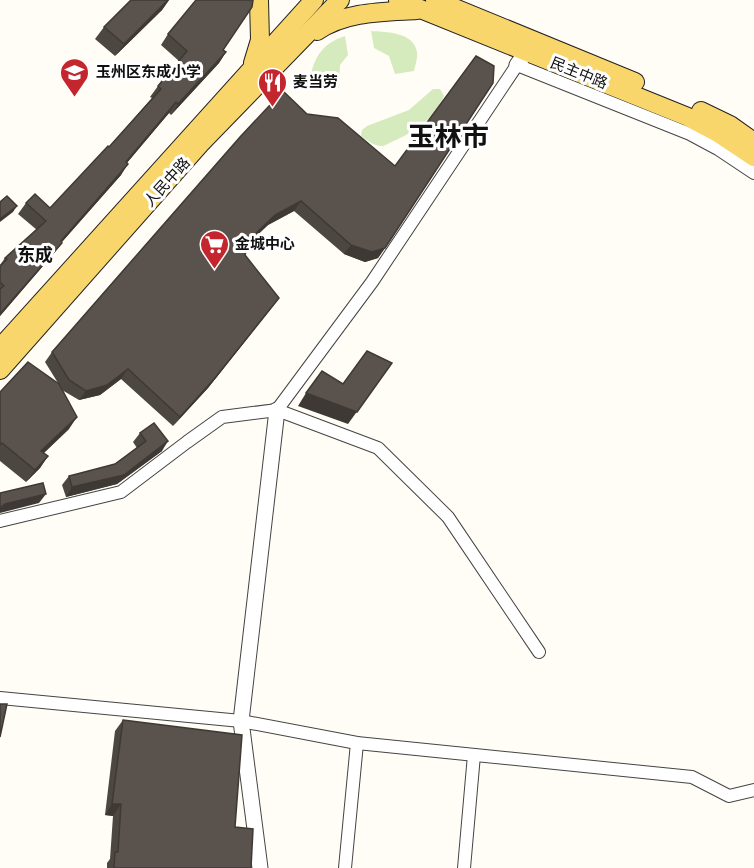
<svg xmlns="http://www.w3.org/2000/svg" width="754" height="868" font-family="Lora,'Noto Sans SC',serif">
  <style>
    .green { fill: #d5ebbd }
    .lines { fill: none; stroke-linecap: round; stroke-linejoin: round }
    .minor-casing { stroke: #444; stroke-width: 14 }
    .tertiary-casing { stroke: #444; stroke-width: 17 }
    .primary-casing { stroke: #222; stroke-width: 20 }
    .minor { stroke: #fff; stroke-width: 12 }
    .tertiary { stroke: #fff; stroke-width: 15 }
    .primary { stroke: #f9d66b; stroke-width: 18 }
    .wall { fill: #4d4742 }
    .shaded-wall { fill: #3f3936 }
    .building { fill: #5a524d; stroke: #3f3936; stroke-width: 1.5 }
    .labels { text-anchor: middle; stroke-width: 6; stroke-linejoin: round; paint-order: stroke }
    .poi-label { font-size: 15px; font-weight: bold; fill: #111; stroke: #fff; text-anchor: start }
    .street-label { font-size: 15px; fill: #111; stroke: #fff }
    .quarter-label { font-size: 18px; font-weight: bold; fill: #111; stroke: #fff }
    .town-label { font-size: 27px; font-weight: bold; fill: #111; stroke: #fff }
  </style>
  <rect width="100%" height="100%" fill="#fffdf5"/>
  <!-- green -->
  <g class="green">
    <path d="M 371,31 C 386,32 414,32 417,52 C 418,58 415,66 414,71 L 395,74 L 389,56 L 374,48 Z"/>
    <path d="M 345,36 L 348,55 L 340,65 L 339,88 L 315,91 L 309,89 C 311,63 319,44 345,36 Z"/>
    <path d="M 433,89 L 440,89 L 444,96 C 434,118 418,130 396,140 C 392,141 387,145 383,146 C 375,147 367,140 361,136 L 362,130 L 367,126 L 409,110 Z"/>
  </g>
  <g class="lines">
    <defs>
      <g id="minor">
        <polyline points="277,410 372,282 517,65 690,134 718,149 754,173"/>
        <polyline points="0,521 121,492 187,442 222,417 277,410 378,448 448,517 539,652"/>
        <polyline points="0,698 241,721 357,743 692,777 729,796 754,790"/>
        <polyline points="345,868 357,743"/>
        <polyline points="464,868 474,755"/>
      </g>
      <g id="tertiary">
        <polyline points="517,65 526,52"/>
        <polyline points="260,868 241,721 277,410"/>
      </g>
      <g id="primary">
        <polyline points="398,0 688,117 718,133 754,157"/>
        <polyline points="435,0 635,82"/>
        <path d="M 317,31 C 346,11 384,12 417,10"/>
        <polyline points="253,63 260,40 259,0"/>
        <polyline points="701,111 730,125 754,142"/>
        <polyline points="0,348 314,0"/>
        <polyline points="0,370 200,144 340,0"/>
      </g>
    </defs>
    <!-- minor casing -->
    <use href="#minor" class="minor-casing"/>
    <!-- tertiary casing -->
    <use href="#tertiary" class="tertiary-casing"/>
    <!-- primary casing -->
    <use href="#primary" class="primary-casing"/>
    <!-- minor -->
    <use href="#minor" class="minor"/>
    <!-- tertiary -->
    <use href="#tertiary" class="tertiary"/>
    <!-- primary -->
    <use href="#primary" class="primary"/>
  </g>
  <!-- wall -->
  <g class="wall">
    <polygon points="131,0 169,0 162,10 115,56 95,39 104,27"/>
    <polygon points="168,34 223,50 226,52 219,63 171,115 169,113 127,163 121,175 62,242 54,253 0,316 0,265 5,258 37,230 18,214 26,203 50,208 109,147 152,98 150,97 158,86 179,61 161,45"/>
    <polygon points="240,137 385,248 378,258 365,262 344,254 294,211 268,225 249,243 245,255 272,307 208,388 173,426 121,379 100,395 79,400 62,390 69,429 44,453 48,456 40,468 26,482 0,461 0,392 58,383 45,362 52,352"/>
    <polygon points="140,433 162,451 117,484 66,497 62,485 69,476 115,464 137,448 133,442"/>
    <polygon points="123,720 235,827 251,868 107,868 107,863 110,859 113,816 105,815 115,731"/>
  </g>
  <!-- shaded-wall -->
  <g class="shaded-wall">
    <polygon points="168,0 169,0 162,10 115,56 124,44"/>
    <polygon points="226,52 219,63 171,115 178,104"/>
    <polygon points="176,102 169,113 118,173 126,162"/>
    <polygon points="128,164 121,175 53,252 61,241"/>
    <polygon points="301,201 294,211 268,225 243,248 250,239 275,215"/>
    <polygon points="17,206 13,212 0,222 0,219"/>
    <polygon points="62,243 54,253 0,316 0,314"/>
    <polygon points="351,245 385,248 378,258 365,262 344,254"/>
    <polygon points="279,298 208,388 173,426 180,417"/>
    <polygon points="392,363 348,424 298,406 306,393 357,412"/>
    <polygon points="128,369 121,379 100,395 79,400 86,391"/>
    <polygon points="77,417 69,429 33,463 41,451"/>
    <polygon points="168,441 162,451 117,484 66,497 72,487"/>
    <polygon points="48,456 40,468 26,482 35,470"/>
    <polygon points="46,494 39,503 0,513 0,508 5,504"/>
    <polygon points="112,804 121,804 113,816 105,815"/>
  </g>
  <!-- building -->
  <g class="building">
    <polygon points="131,0 168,0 124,44 104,27"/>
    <polygon points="196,0 253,0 252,7 223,50 226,52 178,104 176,102 126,162 128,164 61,241 62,243 0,314 0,289 4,286 0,282 0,266 7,259 5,258 46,221 26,203 35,194 50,208 108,146 109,147 161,89 158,86 187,51 168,34"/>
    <polygon points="476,56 494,66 493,83 385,248 372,252 351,245 301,201 275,215 250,239 245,255 279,298 215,378 180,417 128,369 107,385 86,391 69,380 52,352 240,137 283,91 307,114 338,118 395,166"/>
    <polygon points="7,196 17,206 0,219 0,202"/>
    <polygon points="367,351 392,363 357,412 306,393 322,371 343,384"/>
    <polygon points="28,362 59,384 77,417 41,451 48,456 35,470 2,443 0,445 0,392"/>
    <polygon points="154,423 168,441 124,475 72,487 69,476 115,464 146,441 140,433"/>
    <polygon points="43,483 46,494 5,504 0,508 0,493"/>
    <polygon points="0,704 7,704 0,737"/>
    <polygon points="123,720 242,735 235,827 253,829 251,868 114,868 115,852 118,852 121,804 112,804"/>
  </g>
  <!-- icons -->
  <defs>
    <symbol id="school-pin" viewBox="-11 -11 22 30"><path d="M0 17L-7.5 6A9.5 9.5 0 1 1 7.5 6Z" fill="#c4262e" stroke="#fff"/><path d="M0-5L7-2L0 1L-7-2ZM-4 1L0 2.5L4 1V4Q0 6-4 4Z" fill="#fff"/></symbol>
    <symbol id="restaurant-pin" viewBox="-11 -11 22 30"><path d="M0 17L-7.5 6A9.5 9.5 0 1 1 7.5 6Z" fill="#c4262e" stroke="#fff"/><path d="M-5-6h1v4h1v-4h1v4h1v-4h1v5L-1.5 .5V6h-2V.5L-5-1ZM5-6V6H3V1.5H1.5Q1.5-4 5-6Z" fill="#fff"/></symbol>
    <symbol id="supermarket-pin" viewBox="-11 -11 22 30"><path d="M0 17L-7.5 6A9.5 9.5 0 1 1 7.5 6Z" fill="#c4262e" stroke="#fff"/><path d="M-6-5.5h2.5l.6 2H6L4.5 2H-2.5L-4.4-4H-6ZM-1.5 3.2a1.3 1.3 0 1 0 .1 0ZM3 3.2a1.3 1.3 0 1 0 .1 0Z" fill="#fff"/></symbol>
  </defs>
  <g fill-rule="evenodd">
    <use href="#school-pin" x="58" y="56" width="33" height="45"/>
    <use href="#restaurant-pin" x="256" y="66" width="33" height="45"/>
    <use href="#supermarket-pin" x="198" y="228" width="33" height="45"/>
  </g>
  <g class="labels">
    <!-- poi labels -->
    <g class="poi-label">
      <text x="96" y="77">玉州区东成小学</text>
      <text x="293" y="87">麦当劳</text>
      <text x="235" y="249">金城中心</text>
    </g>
    <!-- street labels -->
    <g class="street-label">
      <text transform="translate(579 73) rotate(22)" y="5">民主中路</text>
      <text transform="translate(167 182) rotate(-48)" y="5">人民中路</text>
    </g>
    <!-- quarter labels -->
    <g class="quarter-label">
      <text x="35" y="261">东成</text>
    </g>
    <!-- town labels -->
    <g class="town-label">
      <text x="448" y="146">玉林市</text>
    </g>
  </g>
</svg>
